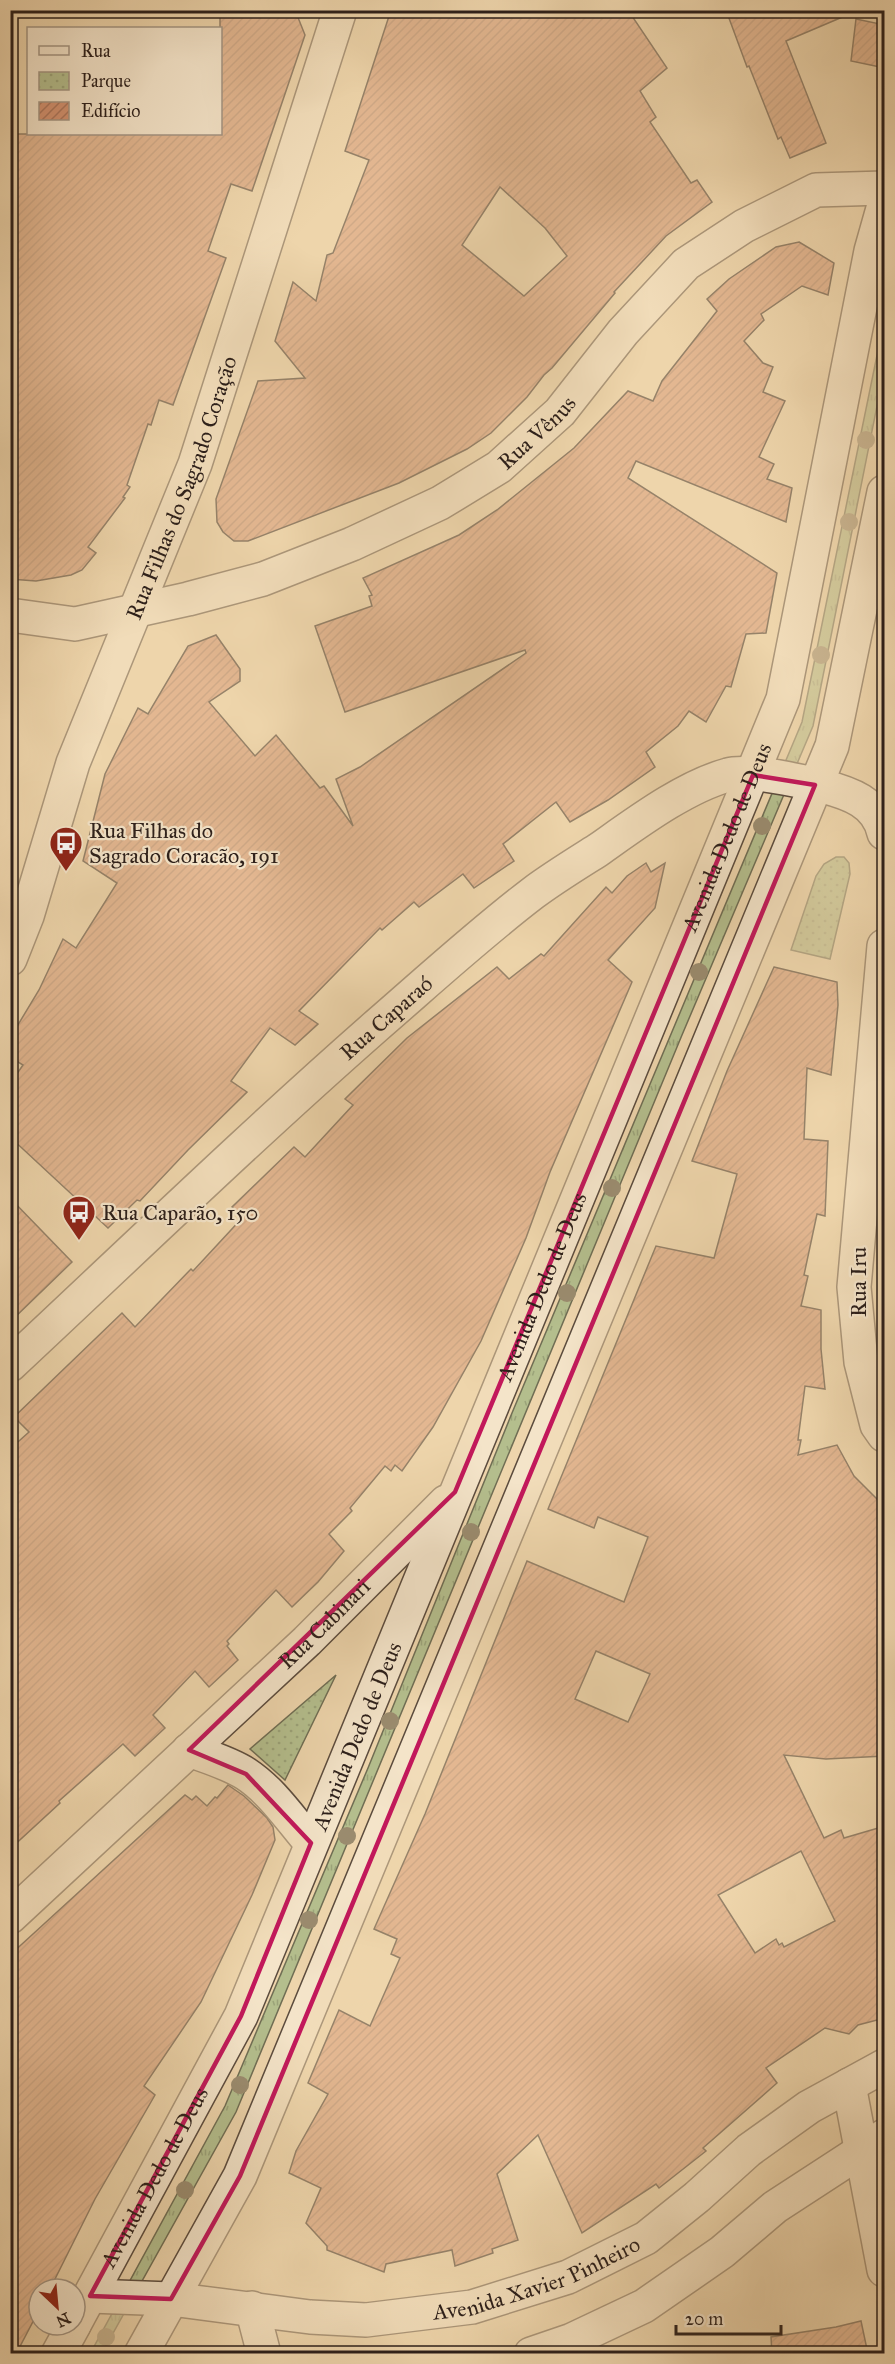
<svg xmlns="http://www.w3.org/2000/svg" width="895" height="2364" font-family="'IM FELL Great Primer',serif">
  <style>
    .grass { fill: url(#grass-tufts); stroke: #706e54; stroke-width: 1.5 }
    .park { fill: url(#park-dots); stroke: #706e54; stroke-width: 1.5 }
    .building { fill: url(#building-hatch); stroke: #2c1f1a; stroke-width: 1.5; fill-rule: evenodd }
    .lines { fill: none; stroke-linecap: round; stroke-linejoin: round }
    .minor-casing { stroke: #5c4c3e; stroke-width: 36 }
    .tertiary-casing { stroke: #5c4c3e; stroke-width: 36 }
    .minor { stroke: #f4e4c9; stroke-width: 33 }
    .tertiary { stroke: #f4e4c9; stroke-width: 33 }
    .tree { fill: #9a8b6e }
    .marked { fill: none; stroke: #c2185b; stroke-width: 4.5; stroke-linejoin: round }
    .labels { text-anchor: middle; stroke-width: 4.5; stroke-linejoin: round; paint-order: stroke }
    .street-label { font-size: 22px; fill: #2c1f1a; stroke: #f4e4c9 }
    .poi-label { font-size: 22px; fill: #2c1f1a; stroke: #f4e4c9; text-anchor: start }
  </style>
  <defs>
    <pattern id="grass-tufts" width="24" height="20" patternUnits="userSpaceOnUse" patternTransform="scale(1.5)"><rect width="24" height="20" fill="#b4be8d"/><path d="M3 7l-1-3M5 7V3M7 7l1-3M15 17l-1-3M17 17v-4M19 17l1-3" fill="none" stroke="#9ba379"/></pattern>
    <pattern id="park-dots" width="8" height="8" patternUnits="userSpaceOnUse" patternTransform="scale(1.5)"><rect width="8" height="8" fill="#b4be8d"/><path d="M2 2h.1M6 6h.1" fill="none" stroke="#9ba379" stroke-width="1.8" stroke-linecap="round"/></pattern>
    <pattern id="building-hatch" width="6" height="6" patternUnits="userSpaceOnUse" patternTransform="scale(1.5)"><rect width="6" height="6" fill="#d49372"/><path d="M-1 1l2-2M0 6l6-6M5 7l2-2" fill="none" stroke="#ac775d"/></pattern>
  </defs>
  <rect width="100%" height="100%" fill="#eed5ac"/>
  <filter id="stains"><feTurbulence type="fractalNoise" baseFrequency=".00333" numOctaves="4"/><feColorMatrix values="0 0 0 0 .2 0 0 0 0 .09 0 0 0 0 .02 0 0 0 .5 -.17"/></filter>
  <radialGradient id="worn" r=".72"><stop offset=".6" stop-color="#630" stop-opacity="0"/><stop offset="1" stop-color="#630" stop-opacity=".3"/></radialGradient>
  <!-- grass -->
  <polygon class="grass" points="884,321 884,371 813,726 682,1035 236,2112 102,2353 90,2354 225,2106 368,1768 512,1413 802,722"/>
  <!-- park -->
  <g class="park">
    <polygon points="836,857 844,857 849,863 850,874 830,959 791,950 816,876 824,864"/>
    <polygon points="336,1675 285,1780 250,1749"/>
  </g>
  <!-- building -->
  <g class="building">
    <polygon points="220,10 295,10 305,35 252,191 231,184 208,251 226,258 173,405 159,400 151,425 148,424 127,485 130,487 123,497 125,498 88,547 96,553 82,570 71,575 36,581 10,579 10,134 220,134"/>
    <path d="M 391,10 L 628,10 L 667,68 L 640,91 L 656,117 L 650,122 L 691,183 L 697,180 L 712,202 L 666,236 L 614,292 L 615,293 L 552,368 L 544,375 L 527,397 L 491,433 L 467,449 L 399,483 L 248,541 L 234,541 L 223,532 L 217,522 L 216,499 L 258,381 L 305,378 L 275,341 L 293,282 L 316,301 L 327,255 L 333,253 L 369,160 L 345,151 ZM 500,187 L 545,228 L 567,256 L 524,296 L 462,245 Z"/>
    <polygon points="726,10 859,10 786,41 826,143 790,158 781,137 778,139 749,66 747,67"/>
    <polygon points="856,19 885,25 885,68 851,61"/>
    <polygon points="799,242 834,263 828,295 802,286 761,314 764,320 744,341 763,363 773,367 763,392 785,401 759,457 774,464 767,479 792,488 786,522 636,461 628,478 777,573 766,633 746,634 731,687 726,686 706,722 689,711 678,726 646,752 655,767 608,800 570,822 556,802 503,844 514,861 474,888 463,874 419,907 414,902 382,930 380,928 299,1011 318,1024 295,1045 270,1028 231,1081 247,1092 188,1150 140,1201 137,1200 108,1228 10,1137 10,1084 23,1065 10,1057 10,1038 39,990 63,939 76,948 117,883 83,861 105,774 138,708 148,714 188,646 216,635 240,669 240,681 209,702 255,756 276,735 320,788 324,786 353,826 336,779 360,767 526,653 525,650 345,712 315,626 372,606 369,596 372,595 363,578 459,535 497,510 574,448 628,391 653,401 662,381 717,311 707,299 729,279 776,247"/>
    <polygon points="646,863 651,872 665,863 655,908 608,960 632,982 550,1172 526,1238 481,1341 433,1427 402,1471 395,1465 391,1471 385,1466 350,1508 352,1511 329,1534 344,1551 318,1582 292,1607 276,1590 227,1641 229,1644 227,1646 238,1660 209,1687 195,1671 153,1715 165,1728 135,1756 123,1744 59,1801 60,1803 10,1849 10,1449 29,1432 14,1417 122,1313 135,1327 191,1269 193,1271 243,1217 232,1207 294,1147 305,1157 353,1105 345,1099 407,1038 497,967 509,979 541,954 544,956 606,887 612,893 627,876"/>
    <path d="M 774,967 L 837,982 L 838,1005 L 831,1075 L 807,1068 L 804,1139 L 828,1141 L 825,1216 L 817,1214 L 804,1275 L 808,1276 L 801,1306 L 821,1310 L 821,1349 L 825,1389 L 805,1386 L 798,1440 L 801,1440 L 798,1455 L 837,1445 L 854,1476 L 885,1507 L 885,1756 L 826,1759 L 784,1755 L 824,1838 L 841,1830 L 844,1838 L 885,1826 L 885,2018 L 858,2025 L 849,2034 L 825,2028 L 766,2068 L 777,2083 L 703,2148 L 706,2151 L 659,2188 L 656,2184 L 582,2233 L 538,2135 L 497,2174 L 518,2240 L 492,2249 L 493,2253 L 455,2266 L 452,2250 L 386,2264 L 384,2272 L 327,2250 L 327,2246 L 306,2223 L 321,2188 L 289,2173 L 296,2151 L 328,2094 L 308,2083 L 339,2010 L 370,2026 L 400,1958 L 391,1954 L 397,1939 L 374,1929 L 425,1814 L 527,1561 L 624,1602 L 648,1537 L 598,1517 L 594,1528 L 548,1509 L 656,1246 L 714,1258 L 737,1174 L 692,1161 L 727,1071 ZM 596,1651 L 650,1674 L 628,1722 L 575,1699 ZM 801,1851 L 835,1921 L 784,1947 L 782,1943 L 779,1945 L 776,1939 L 755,1953 L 718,1895 Z"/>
    <polygon points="10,1198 72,1262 10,1322"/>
    <polygon points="228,1785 244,1796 267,1818 273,1827 275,1840 252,1895 201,2002 144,2086 155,2095 95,2199 50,2289 39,2289 39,2310 16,2354 10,2354 10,1955 185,1795 192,1800 196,1796 207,1806 215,1797 217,1798"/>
    <polygon points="861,2321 868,2354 772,2354 771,2337 836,2327"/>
  </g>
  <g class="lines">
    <defs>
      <g id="minor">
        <path id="s1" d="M 10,615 L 75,624 L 188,599 L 263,579 L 352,544 L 440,503 L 499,467 L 560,412 L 623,332 L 686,264 L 744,226 L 816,190 L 884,188"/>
        <polyline points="884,946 854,1287 861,1362 877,1425 884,1435"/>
        <path id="s2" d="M 10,1365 C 131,1252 251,1136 375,1027 C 427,982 478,935 533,893 C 553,878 576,864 598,850 C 635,824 684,787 728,775 C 747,769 801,781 822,786 C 849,793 877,802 884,833"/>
        <path d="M 189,1750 C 208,1757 229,1763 246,1774 C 272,1791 291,1820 311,1843"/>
        <path id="s3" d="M 10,1917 L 307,1641 L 446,1502"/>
        <polyline points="849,2085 884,2270"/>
        <path id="s4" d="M 90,2296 L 171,2299 L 310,2317 L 366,2320 L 472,2307 L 568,2277 L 646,2238 L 697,2197 L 749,2150 L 809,2107 L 884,2066"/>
        <polyline points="252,2308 264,2354"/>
        <path id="s5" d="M 75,2323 L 241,2016 L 783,699 L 871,251 L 884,205"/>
        <polyline points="58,2354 74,2325"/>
        <polyline points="141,2354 240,2176 832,746 884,492"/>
        <polyline points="531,2354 572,2340 644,2306 722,2252 775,2207 884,2136"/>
      </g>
      <g id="tertiary">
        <path id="s6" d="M 10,959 L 27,916 L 73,763 L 195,464 L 340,10"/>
      </g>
    </defs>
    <!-- minor casing -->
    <use href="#minor" class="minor-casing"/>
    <!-- tertiary casing -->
    <use href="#tertiary" class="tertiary-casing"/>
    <!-- minor -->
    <use href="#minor" class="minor"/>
    <!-- tertiary -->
    <use href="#tertiary" class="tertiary"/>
  </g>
  <!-- trees -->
  <g class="tree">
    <circle cx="866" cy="440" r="9"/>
    <circle cx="849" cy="522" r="9"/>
    <circle cx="821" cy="655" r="9"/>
    <circle cx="762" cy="826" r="9"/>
    <circle cx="699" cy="972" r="9"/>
    <circle cx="612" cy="1188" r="9"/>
    <circle cx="567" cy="1293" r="9"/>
    <circle cx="471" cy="1532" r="9"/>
    <circle cx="390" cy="1721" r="9"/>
    <circle cx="347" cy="1836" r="9"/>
    <circle cx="309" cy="1920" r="9"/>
    <circle cx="240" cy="2085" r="9"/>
    <circle cx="185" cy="2190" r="9"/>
    <circle cx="106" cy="2337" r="9"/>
  </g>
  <!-- marked area -->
  <path d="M0 0H895V2364H0ZM 753,775 L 815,785 L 240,2176 L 171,2299 L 90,2296 L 241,2016 L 311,1843 L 246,1774 L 189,1750 L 455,1492 Z" fill="#eed5ac" fill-opacity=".55" fill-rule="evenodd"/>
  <path class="marked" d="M 753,775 L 815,785 L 240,2176 L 171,2299 L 90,2296 L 241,2016 L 311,1843 L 246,1774 L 189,1750 L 455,1492 Z"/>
  <!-- icons -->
  <defs>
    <symbol id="bus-pin" viewBox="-11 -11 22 30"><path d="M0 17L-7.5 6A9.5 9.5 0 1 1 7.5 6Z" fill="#8f2418" stroke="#f4e4c9"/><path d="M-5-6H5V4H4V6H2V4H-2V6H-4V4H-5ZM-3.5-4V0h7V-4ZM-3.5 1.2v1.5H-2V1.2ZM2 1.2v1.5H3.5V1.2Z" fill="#fff"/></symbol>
  </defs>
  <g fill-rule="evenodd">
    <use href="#bus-pin" x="47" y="824" width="38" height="52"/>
    <use href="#bus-pin" x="60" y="1193" width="38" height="52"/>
  </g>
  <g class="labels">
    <!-- street labels -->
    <g class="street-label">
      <text dy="8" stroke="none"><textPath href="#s1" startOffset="572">Rua Vênus</textPath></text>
      <text dy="8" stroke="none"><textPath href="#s6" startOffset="502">Rua Filhas do Sagrado Coração</textPath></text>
      <text dy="8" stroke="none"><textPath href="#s5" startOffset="1624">Avenida Dedo de Deus</textPath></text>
      <text dy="8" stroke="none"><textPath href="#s2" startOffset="512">Rua Caparaó</textPath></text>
      <text transform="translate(858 1282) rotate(-90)" y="8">Rua Iru</text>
      <text dy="8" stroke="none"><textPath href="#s5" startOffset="1138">Avenida Dedo de Deus</textPath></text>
      <text dy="8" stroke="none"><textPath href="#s3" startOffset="430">Rua Cabinari</textPath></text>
      <text dy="8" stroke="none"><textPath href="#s5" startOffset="652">Avenida Dedo de Deus</textPath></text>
      <text dy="8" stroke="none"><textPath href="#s5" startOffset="166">Avenida Dedo de Deus</textPath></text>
      <text dy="8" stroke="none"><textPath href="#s4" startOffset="454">Avenida Xavier Pinheiro</textPath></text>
    </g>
    <!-- poi labels -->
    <g class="poi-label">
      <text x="89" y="838">Rua Filhas do<tspan x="89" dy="25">Sagrado Coracão, 191</tspan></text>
      <text x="102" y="1220">Rua Caparão, 150</text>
    </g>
  </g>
  <!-- margin -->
  <rect width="895" height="2364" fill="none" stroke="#eed5ac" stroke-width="36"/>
  <rect x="12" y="12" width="871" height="2340" fill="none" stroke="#2c1f1a" stroke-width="3"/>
  <rect x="18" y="18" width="859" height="2328" fill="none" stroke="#2c1f1a" stroke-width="1.5"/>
  <!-- legend -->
  <rect x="27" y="27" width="195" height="108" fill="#f4e4c9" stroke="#a49583" stroke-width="1.5"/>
  <rect x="39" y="46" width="30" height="9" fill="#f4e4c9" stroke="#a49583" stroke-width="1.5"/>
  <text x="81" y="57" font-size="18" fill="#2c1f1a">Rua</text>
  <rect x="39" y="72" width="30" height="18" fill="url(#park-dots)" stroke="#a49583" stroke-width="1.5"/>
  <text x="81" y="87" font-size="18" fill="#2c1f1a">Parque</text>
  <rect x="39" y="102" width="30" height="18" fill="url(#building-hatch)" stroke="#a49583" stroke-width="1.5"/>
  <text x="81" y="117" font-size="18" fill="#2c1f1a">Edifício</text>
  <!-- north arrow -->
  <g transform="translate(57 2307) rotate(154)"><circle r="28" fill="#f4e4c9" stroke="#a49583" stroke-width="1.5"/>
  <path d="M0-4.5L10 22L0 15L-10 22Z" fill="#8f2418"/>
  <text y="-9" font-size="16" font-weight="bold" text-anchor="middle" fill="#2c1f1a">N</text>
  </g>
  <!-- scale -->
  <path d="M676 2325v9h105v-9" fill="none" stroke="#2c1f1a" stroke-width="3"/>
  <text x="685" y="2325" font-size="18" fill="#2c1f1a" stroke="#f4e4c9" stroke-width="4.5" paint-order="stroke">20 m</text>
  <rect width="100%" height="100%" filter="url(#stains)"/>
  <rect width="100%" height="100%" fill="url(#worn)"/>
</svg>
